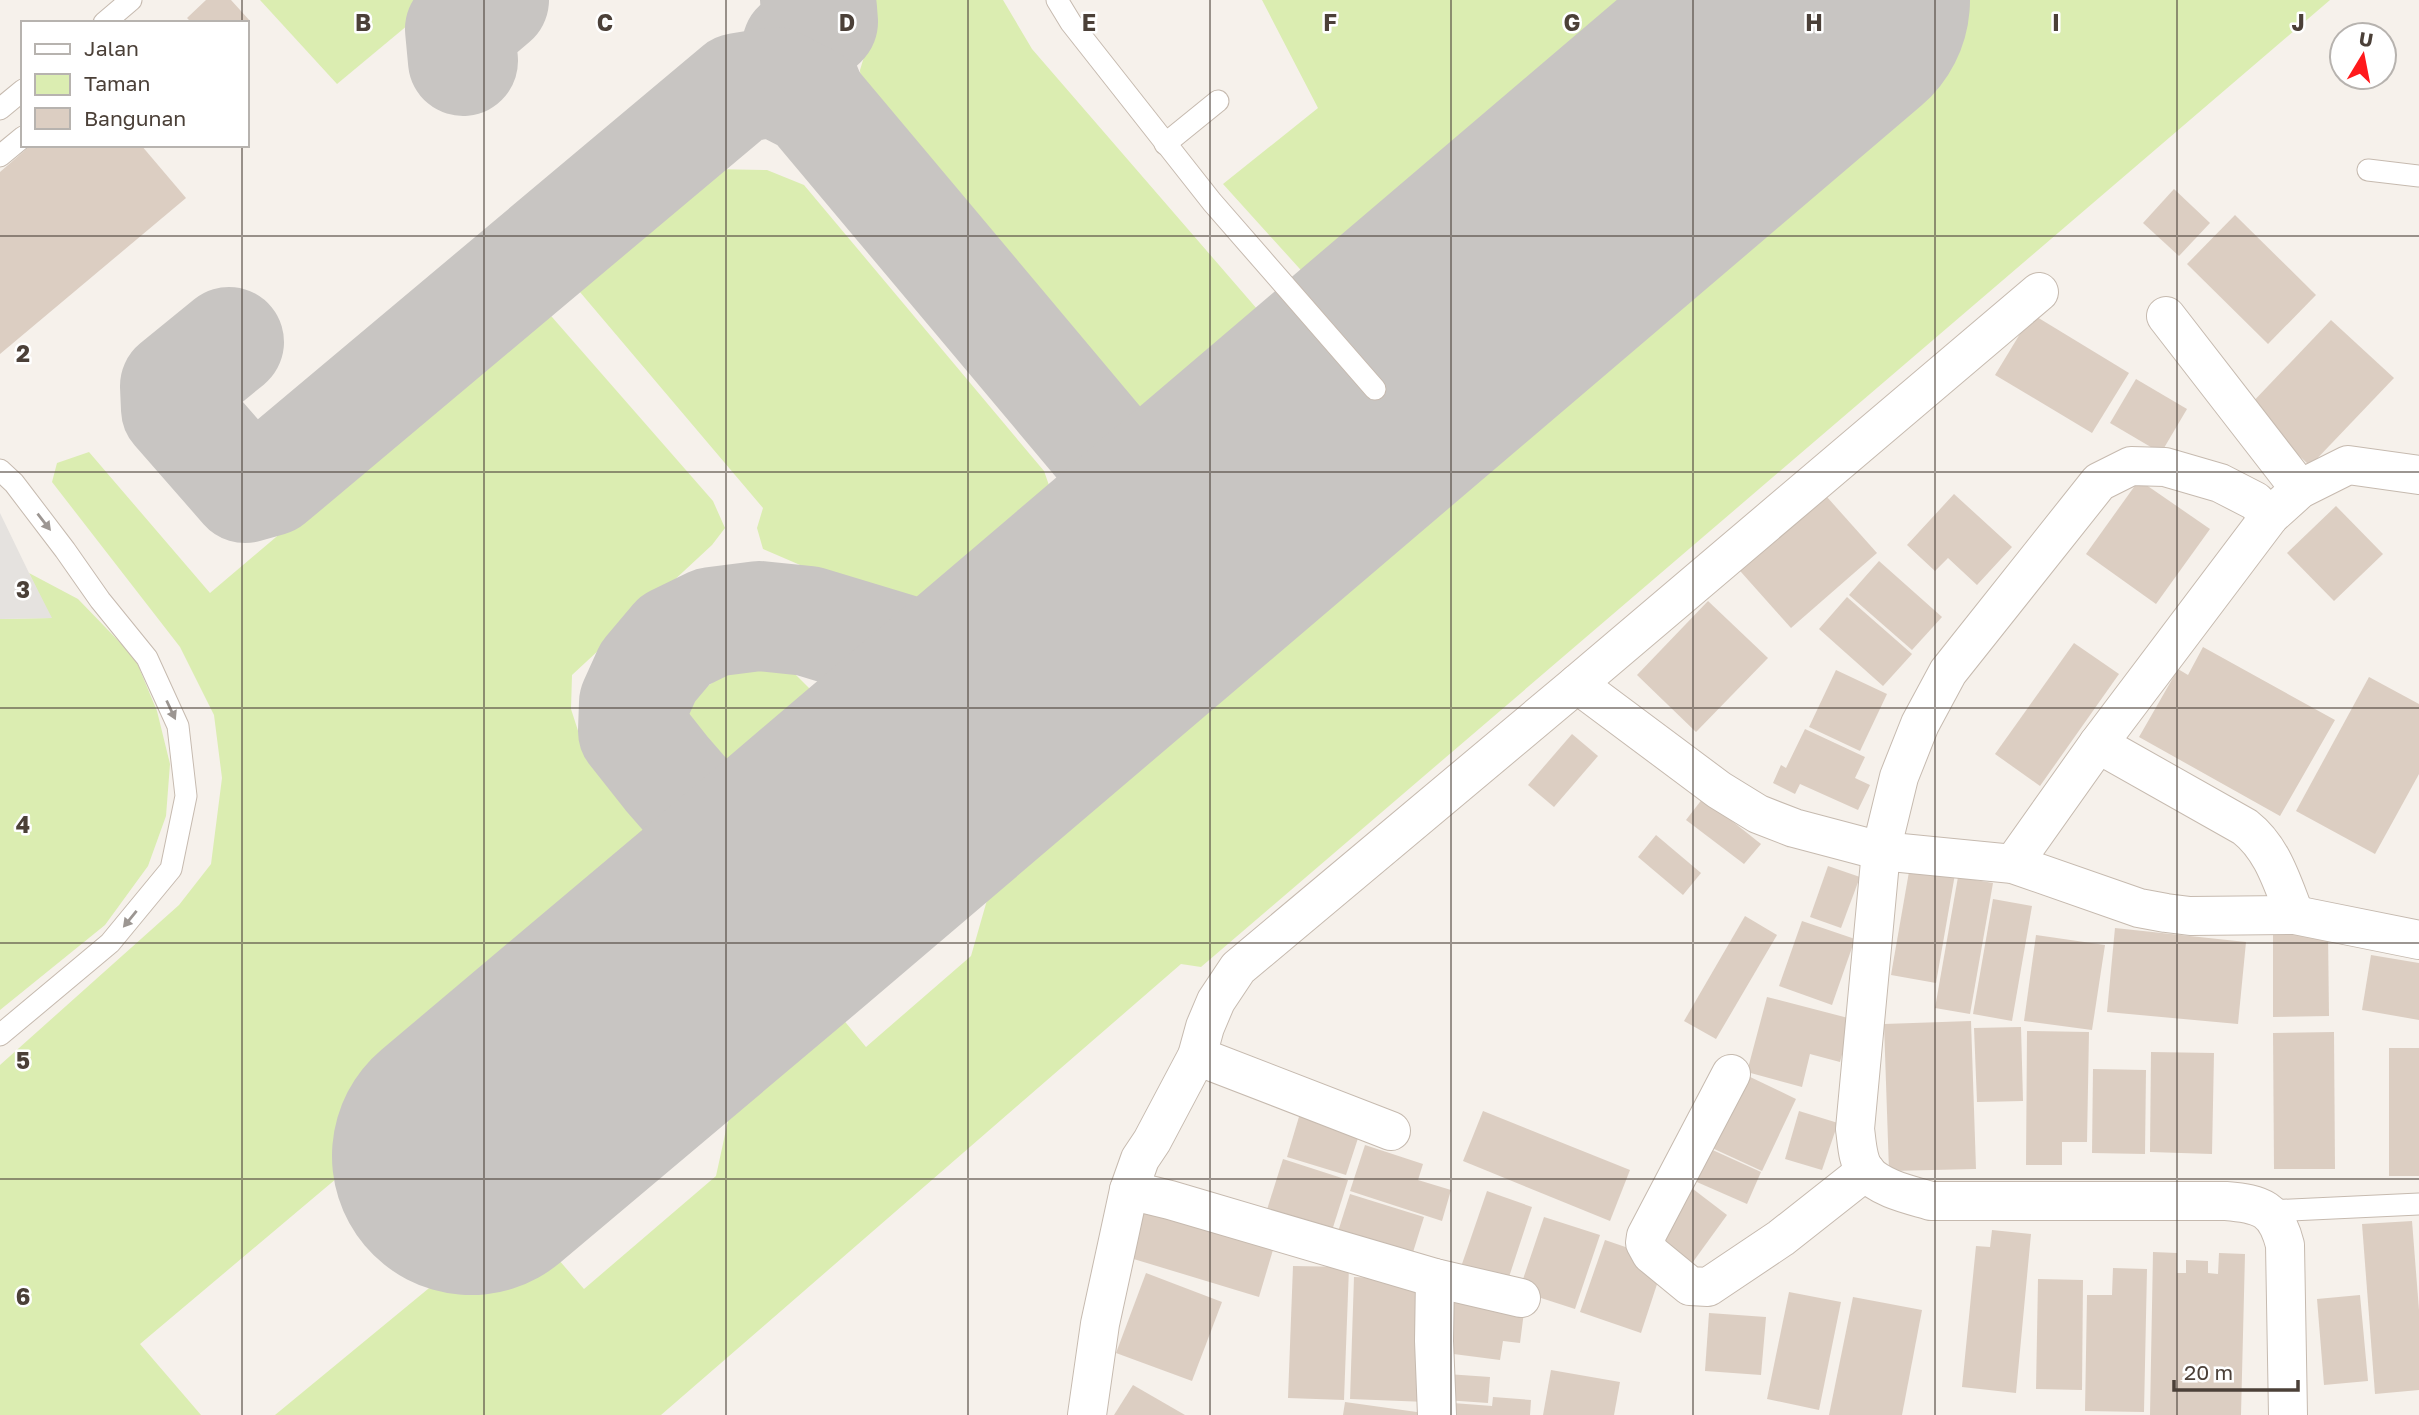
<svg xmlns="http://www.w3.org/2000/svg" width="2419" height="1415" font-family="'Golos Text',sans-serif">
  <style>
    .green { fill: #dbedb1 }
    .parking { fill: #e5e2df }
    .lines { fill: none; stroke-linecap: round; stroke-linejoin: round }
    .taxiway { stroke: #c8c5c2; stroke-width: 110 }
    .runway { stroke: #c8c5c2; stroke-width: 278 }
    .building { fill: #dccec2 }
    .service-casing { stroke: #c6baaf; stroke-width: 23 }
    .minor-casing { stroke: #c6baaf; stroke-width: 40 }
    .service { stroke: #fff; stroke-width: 21 }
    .minor { stroke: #fff; stroke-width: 38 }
    .oneway { fill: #9c9692 }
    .grid { fill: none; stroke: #4b4038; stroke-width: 2; stroke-opacity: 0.55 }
    .grid-label { font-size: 23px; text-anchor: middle; font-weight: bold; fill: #4b4038; stroke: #fff; stroke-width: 5; stroke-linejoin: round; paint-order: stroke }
  </style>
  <rect width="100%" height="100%" fill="#f6f1eb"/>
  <!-- green -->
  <g class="green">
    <polygon points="260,0 438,0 337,84"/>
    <polygon points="842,0 1003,0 1032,49 1277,332 1279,363 1273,383 1208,439 1172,443 1138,435 1109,419 877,141 862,110 860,70 871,34"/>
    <polygon points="1262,0 1719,0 1375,294 1341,297 1318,289 1223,184 1318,108"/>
    <polygon points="1941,0 2330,0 1201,967 1181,964 661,1415 275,1415 519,1214 584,1289 716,1176 753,1006 802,970 866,1047 971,956 1020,785"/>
    <polygon points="712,169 767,170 804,185 1044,471 1057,508 1055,546 1044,578 992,623 879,599 763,549 757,528 763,508 574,285"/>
    <polygon points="545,309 713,501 725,528 712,545 572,675 571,709 581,740 692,879 140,1344 201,1415 0,1415 0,1065 179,905 211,864 222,778 214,715 180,647 52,482 57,463 89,452 210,593"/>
    <polygon points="29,573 78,599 135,658 157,711 170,764 166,816 148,866 105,925 0,1010 0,619 51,618"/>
    <path d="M 759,667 L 795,674 L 819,698 L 824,725 L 817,746 L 757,795 C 699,775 651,712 727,674 C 736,670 749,669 759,667 Z"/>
  </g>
  <!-- parking -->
  <polygon class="parking" points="0,513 29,573 52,618 0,619"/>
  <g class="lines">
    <!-- taxiway -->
    <g class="taxiway">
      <polyline points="463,61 460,29 494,0"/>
      <polyline points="812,101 798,67 797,46 823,22 822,9 815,0"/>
      <polyline points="229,342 175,386 176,409 245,488 270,481 738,88 775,82 812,101 1142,494"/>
      <path d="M 1116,609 C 1123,598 1132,588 1137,576 C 1149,551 1147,521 1142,494 L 1177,504 L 1212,504 L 1244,501"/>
      <polyline points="776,899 667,774 633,731 634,703 648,672 675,640 712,622 759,616 808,621 1026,687"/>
    </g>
    <!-- runway -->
    <polyline class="runway" points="471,1156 776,899 1831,0"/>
  </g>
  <!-- building -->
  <g class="building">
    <polygon points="206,0 231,0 250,21 247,25 247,23 192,23 187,18"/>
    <polygon points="31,145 141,145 186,198 0,354 0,172"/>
    <polygon points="2174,189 2210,223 2179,256 2143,223"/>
    <polygon points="2235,215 2316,295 2268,344 2187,264"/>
    <polygon points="2032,314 2129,373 2092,433 1995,375"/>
    <polygon points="2331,320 2394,378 2310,466 2248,407"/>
    <polygon points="2136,379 2187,409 2161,453 2110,423"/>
    <polygon points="2139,480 2210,529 2156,604 2086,554"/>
    <polygon points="1819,488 1877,553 1791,628 1733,563"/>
    <polygon points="1954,494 2012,547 1977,585 1948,558 1935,571 1907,545"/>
    <polygon points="2336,506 2383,554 2334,601 2287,553"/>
    <polygon points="1879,561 1942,617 1912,650 1849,595"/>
    <polygon points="1847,597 1912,654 1883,686 1819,629"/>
    <polygon points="1708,601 1768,658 1696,732 1637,675"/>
    <polygon points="2074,643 2119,674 2040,786 1995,754"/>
    <polygon points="2203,647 2335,720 2280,816 2139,737 2178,669 2188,675"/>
    <polygon points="1836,670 1887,694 1860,751 1809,727"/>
    <polygon points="2369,677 2419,704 2419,774 2375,854 2296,811"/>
    <polygon points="1805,729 1865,757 1855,778 1870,785 1858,810 1800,784 1795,794 1773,783 1781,765 1786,768"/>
    <polygon points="1572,734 1598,756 1554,807 1528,785"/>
    <polygon points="1703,798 1761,844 1744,864 1686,820"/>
    <polygon points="1656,835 1701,873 1683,895 1638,857"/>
    <polygon points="1828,866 1860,877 1841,928 1810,917"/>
    <polygon points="1910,866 1955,874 1936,983 1891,975"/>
    <polygon points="1958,877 1993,883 1970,1014 1935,1008"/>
    <polygon points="1993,899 2032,906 2012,1021 1973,1014"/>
    <polygon points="1745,916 1777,935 1716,1039 1684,1021"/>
    <polygon points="1802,921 1855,939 1832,1005 1779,986"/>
    <polygon points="2115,928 2246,942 2238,1024 2107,1012"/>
    <polygon points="2273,931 2328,931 2329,1016 2273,1017"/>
    <polygon points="2036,935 2105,945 2092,1030 2024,1021"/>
    <polygon points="2371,955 2419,963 2419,1020 2362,1010"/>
    <polygon points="1767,997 1852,1019 1840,1062 1810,1054 1802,1087 1747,1072"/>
    <polygon points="1971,1021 1976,1169 1889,1171 1884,1024"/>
    <polygon points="2021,1027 2023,1101 1977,1102 1974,1028"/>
    <polygon points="2027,1031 2089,1032 2087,1142 2062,1142 2062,1165 2026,1165"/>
    <polygon points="2334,1032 2335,1169 2274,1169 2273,1033"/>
    <rect x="2389" y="1048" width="30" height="128"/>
    <polygon points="2151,1052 2214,1053 2212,1154 2150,1152"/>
    <polygon points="2093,1069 2146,1070 2145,1154 2092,1153"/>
    <polygon points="1746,1075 1796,1099 1762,1171 1712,1148"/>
    <polygon points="1301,1110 1361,1129 1346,1175 1287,1157"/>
    <polygon points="1483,1111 1630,1170 1610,1221 1463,1161"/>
    <polygon points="1799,1111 1838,1123 1822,1170 1785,1159"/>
    <polygon points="1365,1145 1423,1164 1418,1180 1451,1190 1442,1221 1350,1191"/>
    <polygon points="1706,1147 1761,1172 1747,1204 1690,1179"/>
    <polygon points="1283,1159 1348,1180 1329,1240 1264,1219"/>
    <polygon points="1693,1189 1727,1215 1690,1266 1655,1240"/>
    <polygon points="1487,1191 1532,1207 1508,1280 1462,1264"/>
    <polygon points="1350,1194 1424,1217 1409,1265 1335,1241"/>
    <polygon points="1143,1203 1275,1243 1259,1297 1127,1257"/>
    <polygon points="1544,1217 1600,1235 1575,1309 1519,1291"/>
    <polygon points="2412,1221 2419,1310 2419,1390 2375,1394 2362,1224"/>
    <polygon points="1992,1230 2031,1234 2016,1393 1962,1387 1976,1246 1990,1247"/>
    <polygon points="1605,1240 1643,1253 1661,1272 1641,1333 1580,1312"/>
    <polygon points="2153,1252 2177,1253 2177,1273 2186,1273 2186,1260 2208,1261 2208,1273 2218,1274 2219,1253 2245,1254 2241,1415 2150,1415"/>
    <polygon points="1293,1266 1349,1267 1344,1400 1288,1398"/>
    <polygon points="2113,1268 2147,1269 2144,1412 2085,1411 2087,1295 2112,1295"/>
    <polygon points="1146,1273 1222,1302 1192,1381 1116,1353"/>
    <polygon points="1354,1277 1431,1280 1427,1402 1350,1399"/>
    <polygon points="2038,1279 2083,1280 2082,1390 2036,1389"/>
    <polygon points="1789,1292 1841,1302 1819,1410 1767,1399"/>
    <polygon points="1445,1294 1525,1304 1520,1343 1503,1341 1500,1360 1438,1352"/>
    <polygon points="2360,1295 2368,1381 2324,1385 2317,1299"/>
    <polygon points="1853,1297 1922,1310 1902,1415 1829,1415"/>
    <polygon points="1709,1313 1766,1317 1761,1375 1705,1371"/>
    <polygon points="1551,1370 1620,1382 1614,1415 1543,1415"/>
    <polygon points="1447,1374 1490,1377 1488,1403 1445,1400"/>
    <polygon points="1133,1385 1185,1415 1114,1415"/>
    <polygon points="1493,1397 1531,1400 1530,1415 1452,1415 1453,1403 1492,1406"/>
    <polygon points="1345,1402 1424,1413 1424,1415 1343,1415"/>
  </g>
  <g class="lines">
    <defs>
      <g id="service">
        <polyline points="1057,0 1071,23 1212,202 1375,389"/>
        <polyline points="104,23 131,0"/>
        <polyline points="0,109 23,90"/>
        <polyline points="1165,144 1218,101"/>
        <polyline points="0,156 23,137"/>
        <polyline points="2368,170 2419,176"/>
        <polyline points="0,470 14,483 65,550 100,600 147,658 178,726 186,796 171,869 110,943 0,1035"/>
        <polyline points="2269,1211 2419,1204"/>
      </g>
      <g id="minor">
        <polyline points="2166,316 2300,489"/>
        <path d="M 2270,516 L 2255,501 L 2220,483 L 2165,467 L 2131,466 L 2099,482 L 1948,672 L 1920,724 L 1899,777 L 1881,851 L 1855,1129 C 1857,1142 1857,1161 1866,1172 C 1881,1189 1911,1195 1931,1201 L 2226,1201 C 2262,1204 2276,1209 2285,1245 L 2288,1415"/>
        <polyline points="1577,684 2039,292"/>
        <path d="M 2098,744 L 2245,827 C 2273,849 2282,883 2295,915"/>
        <polyline points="2013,864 2098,744 2270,516 2300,489 2348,465 2419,475"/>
        <polyline points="1197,1056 1391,1131"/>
        <polyline points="1731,1074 1646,1236 1645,1243 1651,1254 1690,1286 1708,1287 1781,1238 1866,1171"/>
        <polyline points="1435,1278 1434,1341 1437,1415"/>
        <polyline points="1521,1298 1435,1278 1170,1200 1129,1190 1140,1159 1152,1141 1197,1056 1205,1027 1216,1001 1238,968 1577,684 1719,790 1758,814 1794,828 1881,851 2013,864 2139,908 2166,913 2190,916 2295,915 2419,940"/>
        <polyline points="1087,1415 1100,1324 1129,1190"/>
      </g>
    </defs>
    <!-- service casing -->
    <use href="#service" class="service-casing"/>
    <!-- minor casing -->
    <use href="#minor" class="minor-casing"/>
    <!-- service -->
    <use href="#service" class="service"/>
    <!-- minor -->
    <use href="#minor" class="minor"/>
  </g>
  <!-- one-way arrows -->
  <defs><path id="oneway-solid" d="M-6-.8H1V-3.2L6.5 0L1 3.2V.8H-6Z" transform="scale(1.75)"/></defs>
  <g class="oneway">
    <use href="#oneway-solid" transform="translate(44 522) rotate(52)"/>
    <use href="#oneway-solid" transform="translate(171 710) rotate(65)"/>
    <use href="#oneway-solid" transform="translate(130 919) rotate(129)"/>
  </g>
  <!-- grid -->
  <path class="grid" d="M 242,0 L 242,23M 484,0 L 484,1415M 726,0 L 726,1415M 968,0 L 968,1415M 1210,0 L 1210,1415M 1451,0 L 1451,1415M 1693,0 L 1693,1415M 1935,0 L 1935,1415M 2177,0 L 2177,1415M 242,145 L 242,1415M 0,236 L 2419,236M 0,472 L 2419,472M 0,708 L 2419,708M 0,943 L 2419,943M 0,1179 L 2419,1179"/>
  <g class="grid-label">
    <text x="363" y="31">B</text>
    <text x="605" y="31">C</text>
    <text x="847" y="31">D</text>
    <text x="1089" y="31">E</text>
    <text x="1330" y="31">F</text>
    <text x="1572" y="31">G</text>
    <text x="1814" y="31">H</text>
    <text x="2056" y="31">I</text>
    <text x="2298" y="31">J</text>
    <text x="23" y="362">2</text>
    <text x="23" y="598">3</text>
    <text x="23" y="833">4</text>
    <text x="23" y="1069">5</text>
    <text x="23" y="1305">6</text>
  </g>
  <!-- legend -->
  <rect x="21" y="21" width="228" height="126" fill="#ffffff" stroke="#b7b3af" stroke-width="2"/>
  <rect x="35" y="44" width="35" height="10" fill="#ffffff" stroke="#b7b3af" stroke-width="2"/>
  <text x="84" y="56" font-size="21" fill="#4b4038">Jalan</text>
  <rect x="35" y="74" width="35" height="21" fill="#dbedb1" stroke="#b7b3af" stroke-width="2"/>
  <text x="84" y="91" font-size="21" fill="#4b4038">Taman</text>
  <rect x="35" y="108" width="35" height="21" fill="#dccec2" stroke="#b7b3af" stroke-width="2"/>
  <text x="84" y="126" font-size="21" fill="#4b4038">Bangunan</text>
  <!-- north arrow -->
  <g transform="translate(2363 56) rotate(10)"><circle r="33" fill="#ffffff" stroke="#b7b3af" stroke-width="2"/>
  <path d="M0-5L12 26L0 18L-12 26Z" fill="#ff191b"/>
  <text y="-10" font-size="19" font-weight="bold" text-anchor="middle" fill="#4b4038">U</text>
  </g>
  <!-- scale -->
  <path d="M2174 1380v10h124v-10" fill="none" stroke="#4b4038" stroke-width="3.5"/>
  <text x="2184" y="1380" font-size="21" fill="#4b4038" stroke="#ffffff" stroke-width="5" paint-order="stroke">20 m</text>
</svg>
